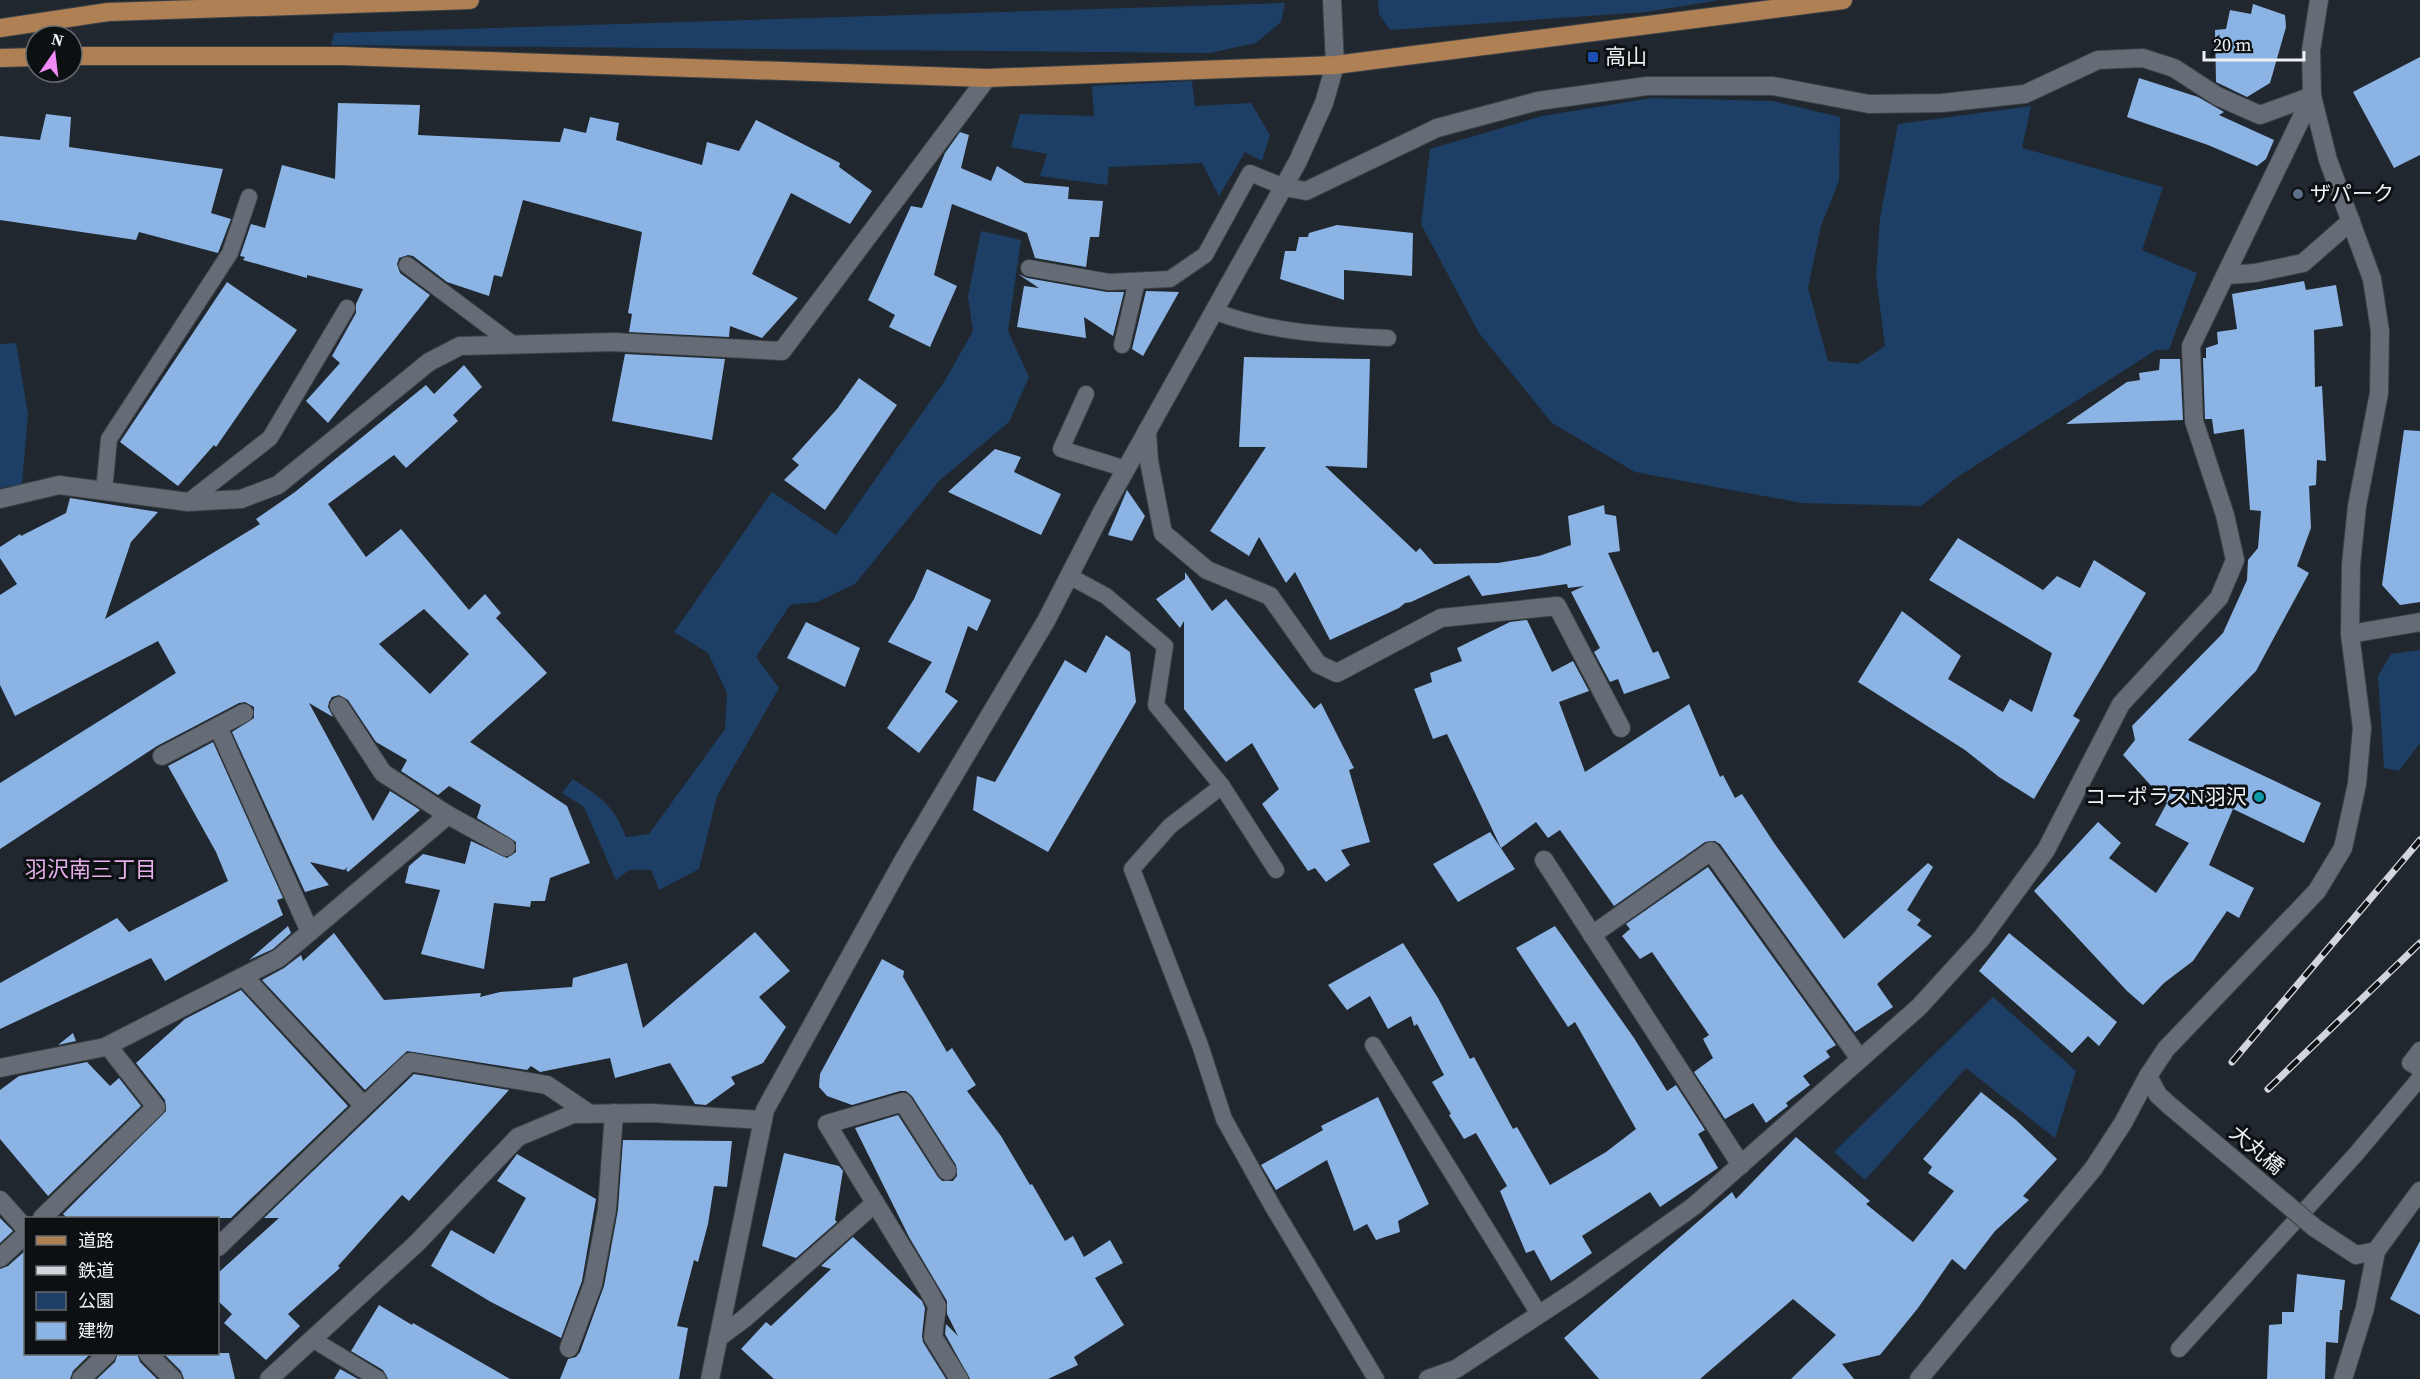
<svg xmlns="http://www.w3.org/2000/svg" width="2420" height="1379" font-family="'Source Serif 4','Noto Sans JP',serif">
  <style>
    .green { fill: #1d3f66 }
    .building { fill: #8bb4e5; fill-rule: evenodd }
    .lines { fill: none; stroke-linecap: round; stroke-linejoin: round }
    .service-casing { stroke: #3c4247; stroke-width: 18 }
    .minor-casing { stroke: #3c4247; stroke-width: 20 }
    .tertiary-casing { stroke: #3c4247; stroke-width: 20 }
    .primary-casing { stroke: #3c4247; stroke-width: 20 }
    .service { stroke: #656c75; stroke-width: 16 }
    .minor { stroke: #656c75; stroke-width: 18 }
    .tertiary { stroke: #656c75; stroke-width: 18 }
    .primary { stroke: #b08055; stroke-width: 18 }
    .rail-casing { stroke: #d2d6dc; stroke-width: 7 }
    .rail { stroke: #0d1013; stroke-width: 4.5; stroke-dasharray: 14; stroke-linecap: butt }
    .tertiary-bridge-casing { stroke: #3c4247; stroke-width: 20; stroke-linecap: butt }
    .tertiary-bridge { stroke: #656c75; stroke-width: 18 }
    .transit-dot { fill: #1a4fb4; stroke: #0d1013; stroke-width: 2 }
    .service-dot { fill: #5c6f8a; stroke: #0d1013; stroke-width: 2 }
    .culture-dot { fill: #0f9aa8; stroke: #0d1013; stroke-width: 2 }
    .labels { text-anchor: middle; stroke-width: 6; stroke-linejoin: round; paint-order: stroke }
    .poi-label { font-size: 21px; fill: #edf1f6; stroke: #0d1013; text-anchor: start }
    .street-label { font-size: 21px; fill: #edf1f6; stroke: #0d1013 }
    .neighbourhood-label { font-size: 22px; fill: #e6afea; stroke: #0d1013 }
  </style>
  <rect width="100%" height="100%" fill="#21272e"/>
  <!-- green -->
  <g class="green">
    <polygon points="1378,0 1719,0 1646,12 1390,30 1379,14"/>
    <polygon points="1285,3 1281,22 1256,43 1210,53 331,45 334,33"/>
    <polygon points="1192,81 1195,106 1251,103 1270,135 1262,161 1245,152 1219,196 1202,163 1109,167 1107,185 1040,176 1047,154 1011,147 1020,114 1094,116 1092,86"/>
    <polygon points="1652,98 1773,101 1840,117 1839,181 1821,226 1808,288 1828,361 1858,364 1885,346 1876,276 1880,218 1898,124 2031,106 2022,148 2163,187 2142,250 2197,273 2169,350 2156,350 1959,476 1921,506 1802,503 1635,472 1552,423 1479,333 1421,224 1430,149 1542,116"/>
    <path d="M 981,231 L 1021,240 L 1008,331 L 1029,377 L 1009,422 L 939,481 L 855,584 L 817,602 L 790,605 L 756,657 L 779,688 L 717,796 L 699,869 L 659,890 L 651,870 L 629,870 L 616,880 L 584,807 L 562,793 L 573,779 C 601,798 613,804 626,837 L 649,834 L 725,729 L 727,693 L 708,653 L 674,632 L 772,492 L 836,535 L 946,379 L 973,331 L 968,297 Z"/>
    <polygon points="16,343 28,414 22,484 0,488 0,344"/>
    <polygon points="2420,650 2420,743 2399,771 2384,768 2378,676 2391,654"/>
    <polygon points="1993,997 2076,1071 2055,1138 1966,1068 1865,1180 1834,1152"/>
  </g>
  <!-- building -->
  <g class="building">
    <polygon points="2253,4 2285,15 2286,27 2270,83 2247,97 2216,82 2215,30 2226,29 2230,10 2251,14"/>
    <polygon points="2420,57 2420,155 2394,168 2353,92"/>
    <polygon points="2139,78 2198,97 2224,112 2219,115 2274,140 2266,159 2257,166 2208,145 2127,117"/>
    <polygon points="338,103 420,105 418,135 560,142 564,128 586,133 590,117 619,123 616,140 702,165 707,142 739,151 756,120 840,163 839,167 872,191 850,224 791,193 752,274 798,298 762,338 730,326 729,337 629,332 632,314 628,313 642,232 523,200 502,277 494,275 489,296 447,282 413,256 408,255 399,258 397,264 400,273 430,295 328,423 306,401 340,363 332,356 356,313 356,304 363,289 307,275 307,278 243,260 245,257 240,256 251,224 265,228 282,165 335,179"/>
    <polygon points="46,114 71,117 69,147 223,169 211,213 231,219 218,253 139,232 136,240 0,220 0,136 40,140"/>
    <polygon points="960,132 969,135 961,168 991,181 997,166 1025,183 1069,187 1068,199 1103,201 1099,237 1090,237 1086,267 1035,258 1027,233 952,204 934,275 957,286 930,347 889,327 895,315 868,300 911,206 922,208 945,153"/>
    <polygon points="1337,225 1413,233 1412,276 1344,270 1344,300 1280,279 1285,251 1296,251 1299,237 1308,237 1309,233"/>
    <polygon points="1018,274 1027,278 1107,292 1124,292 1113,336 1084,317 1086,338 1017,327 1024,286 1039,288"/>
    <polygon points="2304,281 2306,290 2336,285 2343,326 2314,330 2315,387 2322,386 2326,461 2317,460 2316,485 2309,486 2311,528 2297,566 2309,573 2256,671 2188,740 2321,803 2304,843 2233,809 2209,865 2254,888 2239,918 2227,911 2193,961 2164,983 2143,1005 2127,991 2034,891 2098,822 2121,843 2109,858 2156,893 2189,843 2155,825 2167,803 2123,755 2135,740 2132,726 2223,633 2247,580 2248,560 2258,548 2261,511 2250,510 2244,429 2214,434 2212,419 2205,419 2203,358 2206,358 2206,348 2218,344 2217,332 2237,329 2232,294"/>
    <polygon points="227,282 297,330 216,447 214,445 178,486 120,442"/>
    <polygon points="1146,291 1179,292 1143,356 1132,349"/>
    <polygon points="625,354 725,359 712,440 612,421"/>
    <polygon points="1244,357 1370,359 1367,468 1325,466 1416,552 1420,548 1434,564 1498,563 1539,556 1571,545 1568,516 1604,505 1605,514 1616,516 1620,551 1608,553 1653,653 1658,651 1670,678 1624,694 1618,679 1610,682 1594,652 1600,648 1571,592 1584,586 1568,588 1567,584 1482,596 1469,575 1411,602 1405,603 1399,608 1330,640 1295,572 1286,583 1259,537 1249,556 1210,531 1266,447 1239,447"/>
    <polygon points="2160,359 2180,359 2183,420 2066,424 2127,382 2140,380 2139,373 2159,370"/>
    <path d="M 464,365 L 482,387 L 453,415 L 458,421 L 406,468 L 394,455 L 328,504 L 366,557 L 401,529 L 469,610 L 485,594 L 501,613 L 496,618 L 547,673 L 470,742 L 567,806 L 590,863 L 550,878 L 545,901 L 531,901 L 530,907 L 494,903 L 484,969 L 421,954 L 440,890 L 405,883 L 409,866 L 423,854 L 465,864 L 471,841 L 507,858 L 516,852 L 516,842 L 477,818 L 481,805 L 449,786 L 438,795 L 401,771 L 407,760 L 376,742 L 348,700 L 339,695 L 332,697 L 329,702 L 328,707 L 333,717 L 309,703 L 373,821 L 390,791 L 420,810 L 348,872 L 346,870 L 348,867 L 344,870 L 310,862 L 329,885 L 305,892 L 232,732 L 254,718 L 254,707 L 245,702 L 239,703 L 157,746 L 0,849 L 0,783 L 176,673 L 158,641 L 15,716 L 0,685 L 0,595 L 17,584 L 0,558 L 0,547 L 20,534 L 21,536 L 66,513 L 70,498 L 158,512 L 131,542 L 105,619 L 260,524 L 256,519 L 295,492 L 426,385 L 434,394 ZM 424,609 L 469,654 L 430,694 L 379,644 Z"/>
    <polygon points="859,378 897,405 825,510 784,480 799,465 792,459 837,409"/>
    <polygon points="2404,430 2420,431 2420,602 2400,605 2382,585"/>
    <polygon points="995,449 1021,457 1014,472 1061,494 1041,535 948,492"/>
    <polygon points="1127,490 1145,516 1132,541 1108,535"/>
    <polygon points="1958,538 2043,590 2057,576 2080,588 2094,560 2146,593 2073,716 2080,720 2034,799 1999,777 1965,750 1858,682 1902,611 1961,656 1948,679 2003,712 2010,699 2032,712 2052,653 1929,580"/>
    <polygon points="927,569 991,600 977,631 968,626 945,692 958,701 919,753 887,728 932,662 888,642 914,599"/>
    <polygon points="1185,572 1212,611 1226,599 1314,709 1321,703 1354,768 1349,770 1370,842 1341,850 1350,865 1326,882 1315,868 1308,871 1262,804 1279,789 1252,743 1226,762 1184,709 1184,621 1180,628 1156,599 1185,579"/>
    <polygon points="1527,620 1552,672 1573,661 1589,691 1559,702 1585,772 1689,704 1720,777 1723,775 1735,798 1742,794 1774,843 1844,939 1928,863 1933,867 1907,910 1921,920 1917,925 1932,936 1877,984 1893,1007 1855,1032 1720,844 1715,841 1705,842 1614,906 1560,830 1548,838 1536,822 1501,848 1447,734 1433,739 1414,689 1432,682 1430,673 1462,661 1457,648 1510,622"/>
    <polygon points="806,622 860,648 845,687 787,658"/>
    <polygon points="1106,635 1130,652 1136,702 1048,852 973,810 977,776 995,782 1065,660 1086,673"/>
    <polygon points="213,742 283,898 277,900 283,915 165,981 151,958 0,1029 0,983 117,918 129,932 228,881 216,852 168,766"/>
    <polygon points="1490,832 1515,869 1458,902 1433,864"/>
    <polygon points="1708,867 1836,1045 1826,1051 1830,1057 1803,1076 1810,1085 1786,1103 1788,1106 1766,1123 1753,1103 1725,1119 1694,1072 1713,1058 1703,1039 1709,1035 1652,952 1640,959 1622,936 1630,929 1626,924"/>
    <polygon points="288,926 291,933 273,949 249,960"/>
    <polygon points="1555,926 1634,1038 1667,1091 1676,1085 1705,1130 1698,1134 1718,1168 1660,1207 1650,1192 1582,1236 1592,1253 1551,1281 1534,1250 1526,1253 1500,1191 1507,1186 1476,1133 1464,1139 1449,1115 1451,1114 1432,1082 1444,1075 1417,1024 1414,1026 1411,1016 1388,1029 1370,996 1347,1010 1328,985 1403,943 1438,998 1470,1059 1474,1057 1513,1129 1517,1127 1550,1185 1606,1152 1636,1129 1575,1022 1568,1027 1516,948"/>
    <polygon points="755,932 790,971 759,997 786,1027 763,1063 731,1077 735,1084 706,1105 695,1104 670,1063 615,1078 610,1058 540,1072 531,1066 527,1070 407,1051 365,1090 262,980 284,968 301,955 303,961 334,933 384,1000 481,993 480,997 500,992 572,987 573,978 627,963 643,1028"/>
    <polygon points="2009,933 2117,1022 2099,1046 2088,1036 2072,1053 1979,971"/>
    <polygon points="882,959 904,971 903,977 947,1052 952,1048 976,1085 967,1091 1001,1136 1030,1185 1032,1184 1065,1241 1073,1236 1084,1257 1110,1240 1123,1263 1095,1278 1124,1325 1074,1357 1078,1365 1048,1379 970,1379 945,1334 946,1324 958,1336 947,1314 947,1301 909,1237 855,1128 898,1115 938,1177 942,1181 953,1181 957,1176 956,1165 912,1096 906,1091 900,1091 852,1105 827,1096 819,1087 820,1074"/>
    <polygon points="241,990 348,1106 231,1218 67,1218 63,1214 166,1111 165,1100 136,1063 185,1019"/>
    <polygon points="73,1033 76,1041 58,1045"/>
    <polygon points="87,1062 110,1086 119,1078 141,1106 48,1196 0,1139 0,1090 19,1076"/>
    <polygon points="414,1074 509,1090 409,1201 402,1195 338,1266 340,1268 288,1314 300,1326 266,1360 224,1323 232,1314 218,1301 218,1273 279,1218 264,1218"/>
    <polygon points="1981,1092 2016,1120 2057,1159 2023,1196 2029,1200 1995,1231 1965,1270 1952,1259 1918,1308 1880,1355 1842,1364 1854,1379 1791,1379 1836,1335 1793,1299 1700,1379 1599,1379 1564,1338 1732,1192 1736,1199 1796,1137 1870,1201 1866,1204 1913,1242 1954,1191 1928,1173 1932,1167 1923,1159"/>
    <polygon points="1378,1097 1429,1204 1398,1221 1400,1232 1376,1240 1367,1224 1354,1231 1327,1160 1276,1190 1261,1165 1323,1130 1321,1126"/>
    <polygon points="623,1140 732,1141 727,1187 714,1186 708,1224 698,1262 694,1260 677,1326 688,1328 679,1379 560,1379 568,1359 576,1357 580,1352 604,1286 618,1210"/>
    <polygon points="784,1153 839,1166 843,1171 835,1220 837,1222 796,1258 762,1246"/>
    <polygon points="517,1154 596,1199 582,1281 561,1338 491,1302 431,1266 451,1230 494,1254 526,1198 497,1181"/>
    <polygon points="0,1218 13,1231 0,1243"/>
    <polygon points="853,1237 922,1301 925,1308 922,1336 923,1342 946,1379 774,1379 741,1349 766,1322 771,1326 831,1269 821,1266"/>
    <polygon points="2420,1241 2420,1315 2390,1299"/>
    <polygon points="26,1250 26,1353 91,1353 73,1371 70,1379 0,1379 0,1269 8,1266"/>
    <polygon points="2297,1274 2345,1280 2342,1310 2340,1310 2338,1343 2326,1342 2325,1379 2267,1379 2269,1325 2282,1324 2282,1312 2294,1312"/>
    <polygon points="379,1305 412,1325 413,1323 510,1379 388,1379 383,1370 351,1351"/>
    <polygon points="118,1353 137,1353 140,1362 157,1379 97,1379 115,1362"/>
    <polygon points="163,1353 229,1353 235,1379 184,1379 181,1371"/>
    <polygon points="340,1369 358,1379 334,1379"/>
  </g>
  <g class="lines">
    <defs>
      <g id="service">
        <polyline points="407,265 514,345"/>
        <polyline points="1029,268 1109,282 1170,279 1205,255 1250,173 1284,187"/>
        <path d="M 1214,311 C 1270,333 1329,335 1388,338"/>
        <polyline points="1122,345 1137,281"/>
        <polyline points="1086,394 1061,449 1126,469"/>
        <polyline points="104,491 109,439 230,253 249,197"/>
        <polyline points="188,502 270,438 347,308"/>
        <polyline points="1069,576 1106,596 1165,646 1156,705 1222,786 1276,870"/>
        <polyline points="1222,786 1170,826 1132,869 1200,1045 1224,1119 1273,1207 1376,1379"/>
        <polyline points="1373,1045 1539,1314"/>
        <polyline points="2420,1050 2410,1063 2420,1069"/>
        <polyline points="312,1339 378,1379"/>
        <polyline points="2179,1349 2356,1154 2420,1078"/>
      </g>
      <g id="minor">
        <polyline points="1284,187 1306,191 1437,128 1538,101 1647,86 1773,86 1869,104 1942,103 2025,94 2098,60 2143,58 2174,68 2217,96 2260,115 2312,96"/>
        <polyline points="2227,275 2255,273 2303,263 2351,221"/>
        <polyline points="1147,431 1149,461 1163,533 1207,570 1270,596 1318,664 1337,673 1441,618 1557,606 1621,728"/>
        <polyline points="0,499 59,485 188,502 241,499 278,485 429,362 460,346 613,342 782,351 987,78"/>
        <polyline points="2350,634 2420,622"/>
        <polyline points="339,706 383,773 448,815 506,847"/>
        <polyline points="218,727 310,932"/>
        <polyline points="162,756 244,713"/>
        <polyline points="1544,860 1741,1165"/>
        <polyline points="1592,935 1711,851 1860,1059"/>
        <polyline points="244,977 364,1106"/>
        <polyline points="0,1068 105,1047 279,958 448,815"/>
        <polyline points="947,1171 903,1102 827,1124 927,1288 937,1306 933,1337 959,1379"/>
        <polyline points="0,1200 26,1229"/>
        <polyline points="42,1218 156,1107 108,1046"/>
        <polyline points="218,1247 410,1062 547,1085 590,1114"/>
        <polyline points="0,1258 26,1234"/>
        <polyline points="718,1338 745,1318 875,1203"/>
        <polyline points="569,1348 593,1284 607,1209 614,1113"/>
        <polyline points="148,1354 173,1379"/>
        <polyline points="81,1379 107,1354"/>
        <polyline points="269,1379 417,1243 518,1137 573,1114 652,1113 763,1120"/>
        <polyline points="1428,1379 1456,1369 1578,1289 1694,1206 1919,1007 1981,939 2046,850 2121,704 2219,598 2235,560 2225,515 2194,421 2191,346 2312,96"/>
        <polyline points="1919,1379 2093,1169 2123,1123 2148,1076"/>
        <polyline points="2343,1379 2365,1308 2376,1251"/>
      </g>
      <g id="tertiary">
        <polyline points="2169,1105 2158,1095 2148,1076 2166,1049 2317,891 2343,848 2357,784 2362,728 2350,634 2351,565 2357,506 2379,393 2380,331 2372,279 2328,160 2312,96 2311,50 2319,0"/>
        <polyline points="2315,1228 2356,1255 2376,1251 2420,1191"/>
        <polyline points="710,1379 765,1110 904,859 1046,621 1102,512 1298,161 1324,103 1335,65 1332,0"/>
      </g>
      <g id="primary">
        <polyline points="0,28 108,12 470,0"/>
        <polyline points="72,56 343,56 987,78 1335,65 1843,0"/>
        <polyline points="0,58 36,57"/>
      </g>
    </defs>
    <!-- service casing -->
    <use href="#service" class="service-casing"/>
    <!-- minor casing -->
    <use href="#minor" class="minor-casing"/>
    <!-- tertiary casing -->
    <use href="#tertiary" class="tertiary-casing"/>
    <!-- primary casing -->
    <use href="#primary" class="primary-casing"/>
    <!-- service -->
    <use href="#service" class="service"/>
    <!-- minor -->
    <use href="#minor" class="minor"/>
    <!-- tertiary -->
    <use href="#tertiary" class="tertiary"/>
    <!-- primary -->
    <use href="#primary" class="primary"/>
    <defs>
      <g id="rail">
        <polyline points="2232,1062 2420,840"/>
        <polyline points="2268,1089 2420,943"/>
      </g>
    </defs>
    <!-- rail casing -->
    <use href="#rail" class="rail-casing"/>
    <!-- rail -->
    <use href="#rail" class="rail"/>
    <defs>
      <polyline id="tertiary-bridge" points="2169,1105 2315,1228"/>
    </defs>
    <!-- tertiary-bridge casing -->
    <use href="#tertiary-bridge" class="tertiary-bridge-casing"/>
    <!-- tertiary-bridge -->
    <use href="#tertiary-bridge" class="tertiary-bridge"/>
  </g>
  <!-- markers -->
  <rect class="transit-dot" x="1587" y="51" width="12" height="12" rx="3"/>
  <circle class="service-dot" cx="2298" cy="194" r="6"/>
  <circle class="culture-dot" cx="2259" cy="797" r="6"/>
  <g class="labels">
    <!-- poi labels -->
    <g class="poi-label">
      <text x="1605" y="64">高山</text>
      <text x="2310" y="201">ザパーク</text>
      <text x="2247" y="804" text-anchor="end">コーポラスN羽沢</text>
    </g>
    <!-- street labels -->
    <g class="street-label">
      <text transform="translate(2257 1150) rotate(40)" y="7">大丸橋</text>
    </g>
    <!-- neighbourhood labels -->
    <g class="neighbourhood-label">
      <text x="91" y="877">羽沢南三丁目</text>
    </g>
  </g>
  <!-- legend -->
  <rect x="24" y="1217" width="195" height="138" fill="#0d1013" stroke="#676a6e" stroke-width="1.5"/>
  <rect x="36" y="1236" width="30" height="9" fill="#b08055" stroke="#676a6e" stroke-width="1.5"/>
  <text x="78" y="1247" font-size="18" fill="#edf1f6">道路</text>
  <rect x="36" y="1266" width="30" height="9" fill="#d2d6dc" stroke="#676a6e" stroke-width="1.5"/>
  <text x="78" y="1277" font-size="18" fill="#edf1f6">鉄道</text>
  <rect x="36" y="1292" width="30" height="18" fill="#1d3f66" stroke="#676a6e" stroke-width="1.5"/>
  <text x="78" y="1307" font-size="18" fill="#edf1f6">公園</text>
  <rect x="36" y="1322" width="30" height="18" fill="#8bb4e5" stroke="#676a6e" stroke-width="1.5"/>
  <text x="78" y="1337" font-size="18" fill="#edf1f6">建物</text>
  <!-- north arrow -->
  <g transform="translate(54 54) rotate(14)"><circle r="28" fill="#0d1013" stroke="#676a6e" stroke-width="1.5"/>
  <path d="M0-4.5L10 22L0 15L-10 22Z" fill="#ef8bf7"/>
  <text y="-9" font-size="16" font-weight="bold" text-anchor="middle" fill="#edf1f6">N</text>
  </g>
  <!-- scale -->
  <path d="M2204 51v9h100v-9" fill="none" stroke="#edf1f6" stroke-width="3"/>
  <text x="2213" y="51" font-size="18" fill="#edf1f6" stroke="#0d1013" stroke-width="4.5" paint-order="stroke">20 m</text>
</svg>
